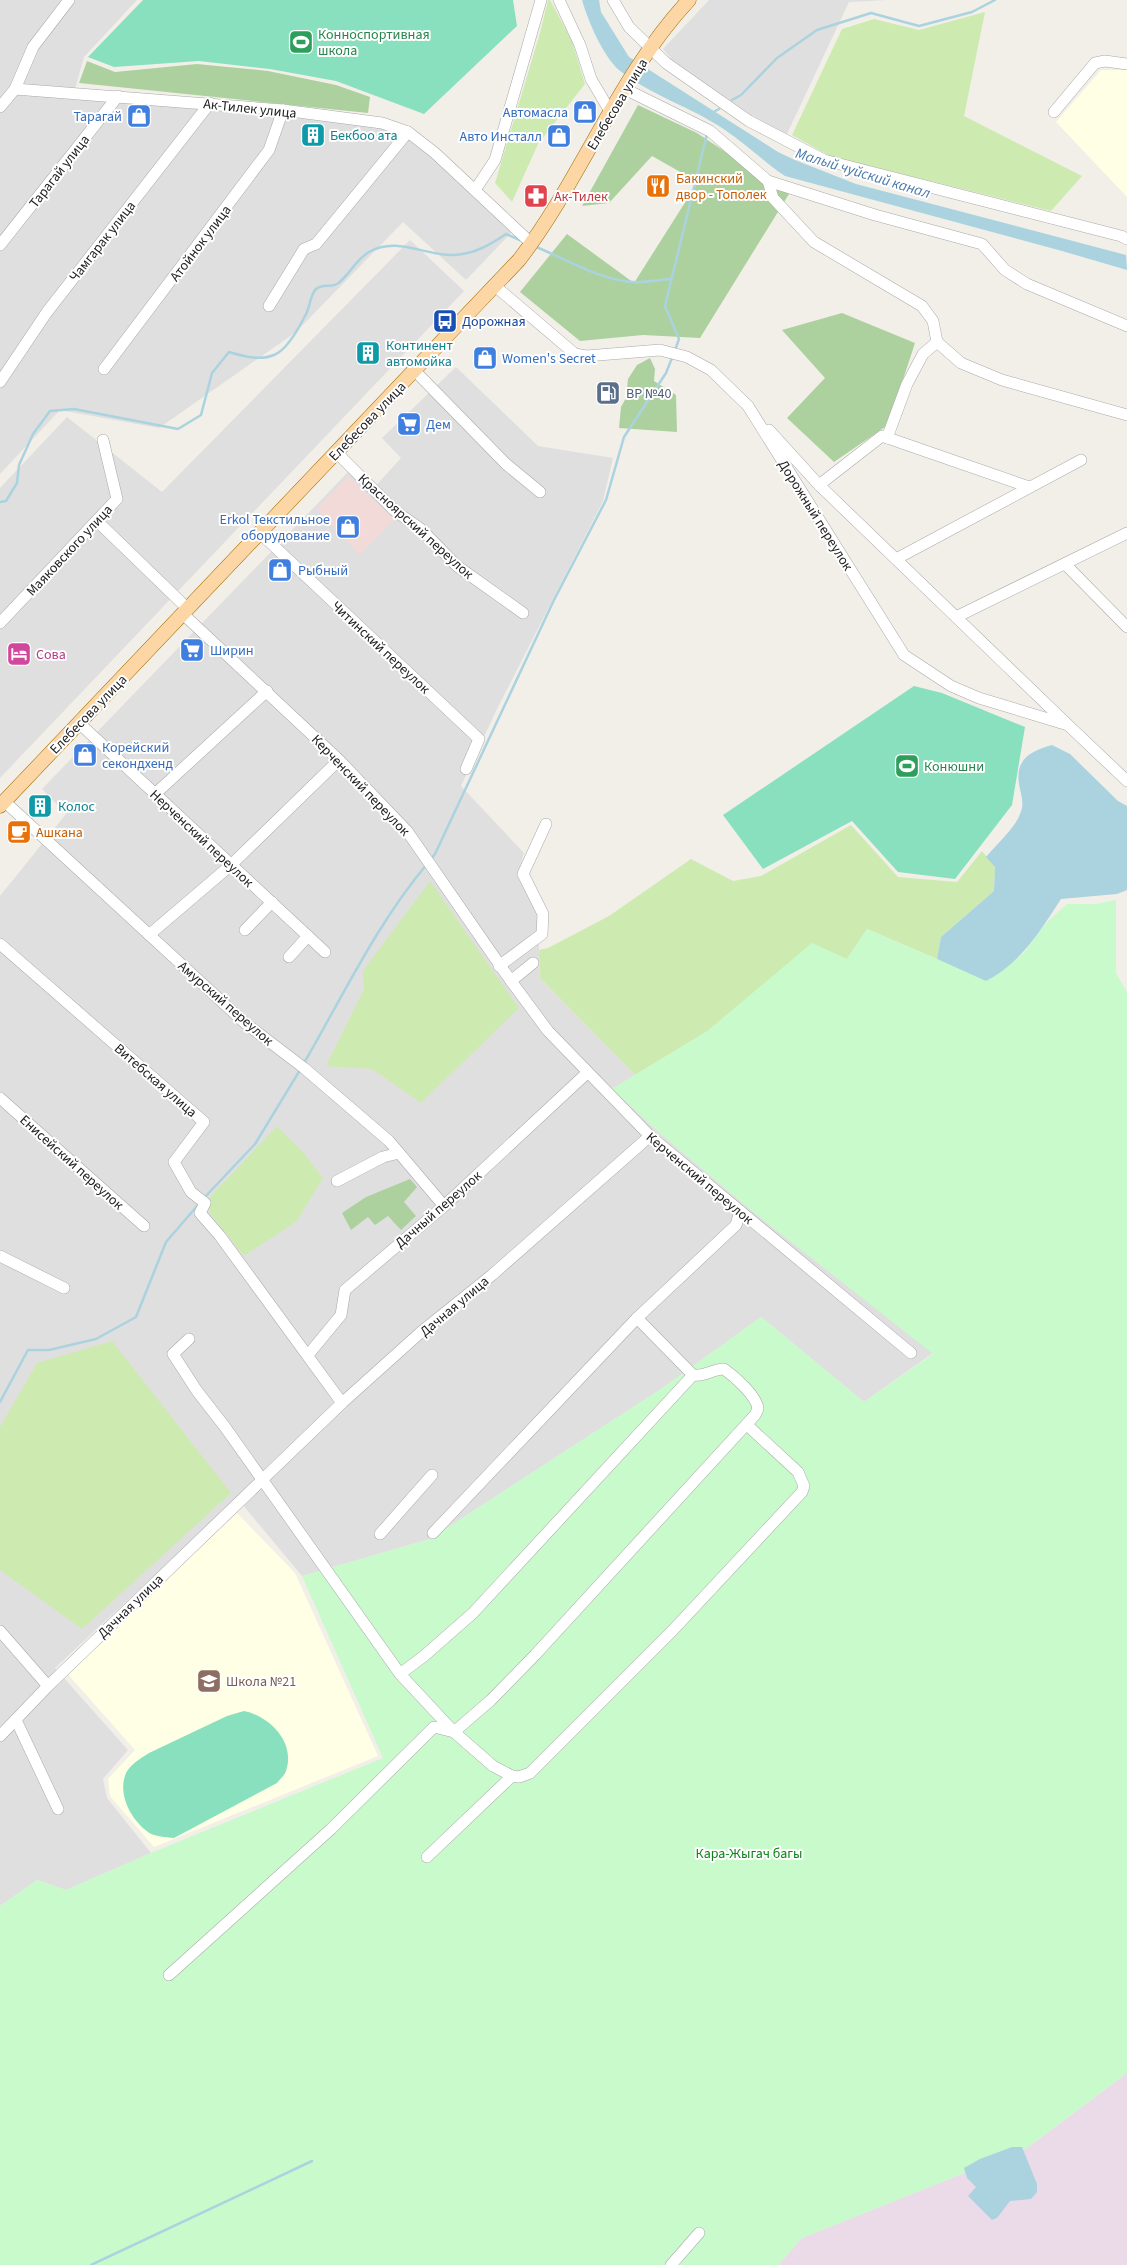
<svg xmlns="http://www.w3.org/2000/svg" width="1127" height="2265" font-family="'Source Sans 3',sans-serif">
  <style>
    .residential { fill: #e0dfdf }
    .commercial { fill: #f2dad9 }
    .industrial { fill: #ebdbe8 }
    .education { fill: #ffffe5 }
    .grass { fill: #cdebb0 }
    .forest { fill: #add19e }
    .park { fill: #c8facc }
    .pitch { fill: #88e0be }
    .water { fill: #aad3df }
    .lines { fill: none; stroke-linecap: round; stroke-linejoin: round }
    .stream { stroke: #aad3df; stroke-width: 2.5 }
    .minor-casing { stroke: #a9a9a9; stroke-width: 12 }
    .major-casing { stroke: #a06b00; stroke-width: 15 }
    .minor { stroke: #fff; stroke-width: 11 }
    .major { stroke: #fcd6a4; stroke-width: 14 }
    .labels { text-anchor: middle; stroke-width: 4; stroke-linejoin: round; paint-order: stroke }
    .leisure-label { font-size: 14px; fill: #27864d; stroke: #fff; text-anchor: start }
    .street-label { font-size: 14px; fill: #222; stroke: #fff }
    .shop-label { font-size: 14px; fill: #366cbe; stroke: #fff; text-anchor: start }
    .culture-label { font-size: 14px; fill: #0d838f; stroke: #fff; text-anchor: start }
    .food-label { font-size: 14px; fill: #c56008; stroke: #fff; text-anchor: start }
    .health-label { font-size: 14px; fill: #be3a42; stroke: #fff; text-anchor: start }
    .transit-label { font-size: 14px; fill: #164399; stroke: #fff; text-anchor: start }
    .service-label { font-size: 14px; fill: #4e5e75; stroke: #fff; text-anchor: start }
    .hotel-label { font-size: 14px; fill: #b23c85; stroke: #fff; text-anchor: start }
    .education-label { font-size: 14px; fill: #785e54; stroke: #fff; text-anchor: start }
    .park-label { font-size: 14px; fill: #0c8416; stroke: #fff }
    .water-label { font-size: 15px; font-style: italic; fill: #4a7aab; stroke: #fff }
  </style>
  <rect width="100%" height="100%" fill="#f2efe9"/>
  <!-- residential -->
  <g class="residential">
    <polygon points="0,0 137,0 84,57 73,96 248,109 378,125 409,136 512,232 466,280 403,222 296,332 159,428 60,410 0,474"/>
    <polygon points="709,0 887,0 849,2 787,134 753,116 672,60 663,49"/>
    <polygon points="410,240 464,291 0,778 0,488 67,417 162,492"/>
    <polygon points="456,367 538,446 613,458 603,501 497,709 461,786 524,853 517,876 538,914 540,978 635,1075 612,1089 661,1134 751,1210 933,1353 864,1402 761,1317 664,1387 430,1539 302,1576 237,1498 55,1668 128,1750 103,1779 107,1798 151,1853 66,1890 37,1880 0,1906 0,896 66,814 42,789 349,471 370,492 401,458 382,438"/>
  </g>
  <!-- commercial -->
  <polygon class="commercial" points="348,476 394,519 360,555 317,509"/>
  <!-- industrial -->
  <polygon class="industrial" points="1127,2073 1127,2265 778,2265 802,2238 1027,2148"/>
  <!-- education -->
  <g class="education">
    <polygon points="1101,70 1127,70 1127,197 1056,122"/>
    <polygon points="237,1513 295,1573 378,1756 154,1847 110,1796 108,1779 135,1750 66,1672"/>
  </g>
  <!-- grass -->
  <g class="grass">
    <polygon points="548,0 550,0 572,41 585,84 538,144 512,202 495,183 540,33"/>
    <polygon points="985,12 964,116 1082,176 1051,211 830,156 792,135 842,29 874,19 919,30"/>
    <polygon points="851,825 898,877 957,882 982,851 995,867 994,891 941,937 937,959 867,929 847,959 706,1032 635,1075 540,978 539,950 548,948 609,916 691,859 733,881 761,876"/>
    <polygon points="430,881 519,1008 421,1103 372,1069 326,1066 364,989 363,971"/>
    <polygon points="277,1126 302,1151 323,1178 297,1221 244,1256 209,1212 210,1197"/>
    <polygon points="112,1341 231,1493 82,1629 0,1570 0,1427 37,1363"/>
  </g>
  <!-- forest -->
  <g class="forest">
    <polygon points="87,61 115,72 197,64 268,71 336,85 370,97 368,113 79,83"/>
    <polygon points="638,105 697,133 789,194 700,338 643,335 580,341 520,292 567,234 634,283 698,182 652,156 609,203 582,206"/>
    <polygon points="842,313 915,343 888,425 834,462 787,418 825,378 782,330"/>
    <polygon points="650,358 655,369 654,381 676,395 677,432 619,428 621,407 626,398 628,379 637,365"/>
    <polygon points="410,1179 417,1187 404,1202 416,1216 401,1230 388,1216 375,1225 368,1217 351,1230 342,1213 366,1197"/>
  </g>
  <!-- park -->
  <polygon class="park" points="1116,900 1116,973 1127,992 1127,2073 1027,2148 802,2238 778,2265 0,2265 0,1906 37,1880 66,1890 151,1853 383,1758 302,1576 430,1539 664,1387 761,1317 864,1402 933,1354 751,1210 661,1134 612,1089 706,1032 812,943 847,959 867,929 987,981 1023,954 1045,924 1067,904 1096,904"/>
  <!-- pitch -->
  <g class="pitch">
    <polygon points="143,0 513,0 517,26 424,114 336,81 270,69 199,61 114,67 88,57"/>
    <polygon points="914,686 942,693 1025,727 1012,805 955,879 898,872 852,821 763,869 723,815"/>
    <path d="M 244,1711 C 269,1716 296,1742 286,1771 C 285,1775 280,1779 277,1783 L 174,1838 C 166,1837 155,1837 148,1832 C 131,1820 117,1794 126,1773 C 131,1764 141,1758 149,1753 L 227,1716 Z"/>
  </g>
  <!-- water -->
  <g class="water">
    <path d="M 582,0 L 599,0 L 601,12 L 629,57 L 778,152 L 795,160 L 856,184 L 1126,255 L 1127,270 L 1062,251 L 785,176 C 764,162 746,144 725,130 C 692,107 651,96 619,70 C 603,56 588,21 582,0 Z"/>
    <path d="M 1052,745 L 1070,754 L 1118,801 L 1127,806 L 1127,890 L 1117,894 L 1061,899 C 1041,930 1021,963 986,981 L 937,959 L 941,937 L 994,891 L 995,867 L 986,857 C 996,845 1015,828 1020,814 C 1025,803 1021,796 1019,784 C 1015,759 1031,751 1052,745 Z"/>
    <polygon points="1012,2147 1022,2147 1037,2184 1037,2192 1031,2199 1010,2201 997,2218 992,2220 968,2196 976,2187 967,2178 964,2168 980,2159"/>
  </g>
  <g class="lines">
    <!-- stream -->
    <g class="stream">
      <polyline points="732,100 741,95 777,58 817,30 871,13 919,26 972,12 995,0"/>
      <polyline points="715,111 719,109"/>
      <path d="M 534,246 C 566,259 597,279 632,282 C 645,283 659,280 671,279"/>
      <polyline points="675,350 679,339 665,306 707,134"/>
      <path d="M 0,502 L 6,501 L 17,483 L 19,465 L 33,434 L 50,411 L 74,409 L 178,429 L 201,415 L 212,373 L 229,352 C 242,356 260,361 274,355 C 287,350 300,326 306,314 C 310,307 310,295 316,289 C 323,283 330,288 337,284 C 349,276 355,260 369,252 C 397,236 425,256 454,255 C 474,254 490,245 506,234 L 520,240"/>
      <polyline points="430,860 435,854 554,600 606,500 624,437 666,373 672,358"/>
      <path d="M 304,1063 C 343,996 376,925 427,864"/>
      <polyline points="203,1199 255,1144 300,1070"/>
      <polyline points="0,1402 28,1350 49,1350 96,1339 136,1317 166,1242 198,1205"/>
      <polyline points="91,2265 312,2161"/>
    </g>
    <defs>
      <g id="minor">
        <polyline points="559,0 580,45 591,79 611,113"/>
        <polyline points="613,0 629,27 666,63 749,121 824,160 1121,236 1127,239"/>
        <polyline points="15,89 283,110 382,123 408,132 435,153 531,243"/>
        <polyline points="625,89 710,131 768,181 875,215 982,244 1005,270 1027,284 1127,326"/>
        <polyline points="0,107 15,89 33,47 69,0"/>
        <polyline points="1054,112 1095,63 1105,61 1127,64"/>
        <polyline points="768,181 773,198 814,242 922,306 933,321 937,342 923,354 907,384 887,438"/>
        <polyline points="475,190 495,160 541,0"/>
        <polyline points="0,245 118,96"/>
        <polyline points="495,286 575,354 586,356 660,350 687,357 711,370 748,406 904,655 951,686 979,698 1068,725 1127,781"/>
        <polyline points="269,306 304,249 316,244 408,132"/>
        <polyline points="937,342 961,363 1002,380 1127,415"/>
        <polyline points="104,369 269,150 283,110"/>
        <polyline points="415,371 506,464 540,492"/>
        <polyline points="0,382 47,312 210,103"/>
        <polyline points="769,430 819,485 1067,724"/>
        <polyline points="337,453 394,510 422,530 457,566 523,613"/>
        <polyline points="819,485 882,436 1029,487"/>
        <polyline points="97,521 188,609"/>
        <polyline points="260,533 479,739 466,769"/>
        <polyline points="896,559 1081,460"/>
        <polyline points="1065,564 1127,627"/>
        <polyline points="183,614 339,760 407,831 511,981 533,963"/>
        <polyline points="956,617 1127,533"/>
        <polyline points="0,623 117,499 103,440"/>
        <polyline points="79,723 325,952"/>
        <polyline points="155,794 267,691"/>
        <polyline points="4,801 245,1023 304,1068 389,1141 444,1206"/>
        <polyline points="245,930 272,902"/>
        <polyline points="149,935 231,865 339,760"/>
        <polyline points="0,944 204,1122 174,1162 191,1192 205,1203 200,1213 220,1236 342,1403"/>
        <polyline points="289,957 308,936"/>
        <polyline points="499,966 542,934 543,914 523,874 546,824"/>
        <polyline points="511,981 548,1031 650,1136 911,1353"/>
        <polyline points="0,1098 144,1226"/>
        <polyline points="337,1181 383,1157 399,1153"/>
        <polyline points="0,1256 64,1288"/>
        <polyline points="189,1339 173,1354 197,1391 225,1427 400,1674 424,1656 473,1613 693,1375 637,1318"/>
        <polyline points="308,1355 341,1315 345,1290 444,1206 587,1073"/>
        <polyline points="433,1533 637,1318 736,1225 740,1211"/>
        <polyline points="380,1534 432,1475"/>
        <polyline points="0,1631 48,1686"/>
        <path d="M 400,1674 L 454,1732 L 491,1700 L 535,1655 L 755,1415 L 758,1409 C 757,1396 734,1376 724,1369 C 712,1369 706,1377 693,1375"/>
        <polyline points="16,1720 58,1809"/>
        <polyline points="0,1736 48,1686 342,1403 421,1332 492,1275 650,1136"/>
        <polyline points="427,1857 512,1776 519,1777 530,1773 673,1630 802,1492 804,1486 798,1472 747,1425"/>
        <polyline points="169,1975 331,1829 434,1727 454,1732 493,1766 512,1776"/>
        <polyline points="671,2265 699,2233"/>
      </g>
      <path id="major" d="M 0,806 L 519,260 C 582,178 618,76 689,0"/>
    </defs>
    <!-- minor casing -->
    <use href="#minor" class="minor-casing"/>
    <!-- major casing -->
    <use href="#major" class="major-casing"/>
    <!-- minor -->
    <use href="#minor" class="minor"/>
    <!-- major -->
    <use href="#major" class="major"/>
  </g>
  <!-- icons -->
  <defs>
    <symbol id="stadium-square" viewBox="-11 -11 22 22"><rect x="-9" y="-9" width="18" height="18" rx="4" fill="#2e9e5b" stroke="#fff"/><path d="M0-5a6.5 5 0 1 0 0 10a6.5 5 0 1 0 0-10ZM-3.5-1.8h7v3.6h-7Z" fill="#fff"/></symbol>
    <symbol id="shop-square" viewBox="-11 -11 22 22"><rect x="-9" y="-9" width="18" height="18" rx="4" fill="#3f7fe0" stroke="#fff"/><path d="M-5-2.5h2.3a2.7 3.5 0 0 1 5.4 0H5L5.5 6h-11ZM-1.5-2.5h3a1.5 2.3 0 0 0-3 0Z" fill="#fff"/></symbol>
    <symbol id="building-square" viewBox="-11 -11 22 22"><rect x="-9" y="-9" width="18" height="18" rx="4" fill="#0f9aa8" stroke="#fff"/><path d="M-4-6H4V6H1V3H-1V6H-4ZM-2.5-4.3h1.7v1.8h-1.7ZM.8-4.3h1.7v1.8H.8ZM-2.5-1h1.7V.8h-1.7ZM.8-1h1.7V.8H.8Z" fill="#fff"/></symbol>
    <symbol id="restaurant-square" viewBox="-11 -11 22 22"><rect x="-9" y="-9" width="18" height="18" rx="4" fill="#e8710a" stroke="#fff"/><path d="M-5-6h1v4h1v-4h1v4h1v-4h1v5L-1.5 .5V6h-2V.5L-5-1ZM5-6V6H3V1.5H1.5Q1.5-4 5-6Z" fill="#fff"/></symbol>
    <symbol id="pharmacy-square" viewBox="-11 -11 22 22"><rect x="-9" y="-9" width="18" height="18" rx="4" fill="#e0444e" stroke="#fff"/><path d="M-2-6h4v4h4v4h-4v4h-4v-4h-4v-4h4Z" fill="#fff"/></symbol>
    <symbol id="bus-square" viewBox="-11 -11 22 22"><rect x="-9" y="-9" width="18" height="18" rx="4" fill="#1a4fb4" stroke="#fff"/><path d="M-5-6H5V4H4V6H2V4H-2V6H-4V4H-5ZM-3.5-4V0h7V-4ZM-3.5 1.2v1.5H-2V1.2ZM2 1.2v1.5H3.5V1.2Z" fill="#fff"/></symbol>
    <symbol id="fuel-square" viewBox="-11 -11 22 22"><rect x="-9" y="-9" width="18" height="18" rx="4" fill="#5c6f8a" stroke="#fff"/><path d="M-5.5-6h7V0h2V4h1.3V-2.5L3-4.5l.8-.8L6-3V5H2.5V1h-1V6h-7ZM-4.2-4.7v3.2H.2V-4.7Z" fill="#fff"/></symbol>
    <symbol id="supermarket-square" viewBox="-11 -11 22 22"><rect x="-9" y="-9" width="18" height="18" rx="4" fill="#3f7fe0" stroke="#fff"/><path d="M-6-5.5h2.5l.6 2H6L4.5 2H-2.5L-4.4-4H-6ZM-1.5 3.2a1.3 1.3 0 1 0 .1 0ZM3 3.2a1.3 1.3 0 1 0 .1 0Z" fill="#fff"/></symbol>
    <symbol id="hotel-square" viewBox="-11 -11 22 22"><rect x="-9" y="-9" width="18" height="18" rx="4" fill="#d1479c" stroke="#fff"/><path d="M-6-4.5h1.5V1H6V5H4.5V3h-9V5H-6ZM-4 0a1.8 1.8 0 1 1 3.6 0ZM.5 0V-2.5h3Q6-2.5 6 0Z" fill="#fff"/></symbol>
    <symbol id="cafe-square" viewBox="-11 -11 22 22"><rect x="-9" y="-9" width="18" height="18" rx="4" fill="#e8710a" stroke="#fff"/><path d="M-5.5-4.5H6V0H3Q3 3.5 0 3.5H-2.5Q-5.5 3.5-5.5 0ZM3-3.2v2h1.7v-2ZM-6 4.5H4V6H-6Z" fill="#fff"/></symbol>
    <symbol id="school-square" viewBox="-11 -11 22 22"><rect x="-9" y="-9" width="18" height="18" rx="4" fill="#8d6e63" stroke="#fff"/><path d="M0-5L7-2L0 1L-7-2ZM-4 1L0 2.5L4 1V4Q0 6-4 4Z" fill="#fff"/></symbol>
  </defs>
  <g fill-rule="evenodd">
    <use href="#stadium-square" x="287" y="28" width="28" height="28"/>
    <use href="#shop-square" x="571" y="98" width="28" height="28"/>
    <use href="#shop-square" x="125" y="102" width="28" height="28"/>
    <use href="#building-square" x="299" y="121" width="28" height="28"/>
    <use href="#shop-square" x="545" y="122" width="28" height="28"/>
    <use href="#restaurant-square" x="644" y="172" width="28" height="28"/>
    <use href="#pharmacy-square" x="522" y="182" width="28" height="28"/>
    <use href="#bus-square" x="431" y="307" width="28" height="28"/>
    <use href="#building-square" x="354" y="339" width="28" height="28"/>
    <use href="#shop-square" x="471" y="344" width="28" height="28"/>
    <use href="#fuel-square" x="594" y="379" width="28" height="28"/>
    <use href="#supermarket-square" x="395" y="410" width="28" height="28"/>
    <use href="#shop-square" x="334" y="513" width="28" height="28"/>
    <use href="#shop-square" x="266" y="556" width="28" height="28"/>
    <use href="#supermarket-square" x="178" y="636" width="28" height="28"/>
    <use href="#hotel-square" x="5" y="640" width="28" height="28"/>
    <use href="#shop-square" x="71" y="741" width="28" height="28"/>
    <use href="#stadium-square" x="893" y="752" width="28" height="28"/>
    <use href="#building-square" x="26" y="792" width="28" height="28"/>
    <use href="#cafe-square" x="5" y="818" width="28" height="28"/>
    <use href="#school-square" x="195" y="1667" width="28" height="28"/>
  </g>
  <g class="labels">
    <!-- leisure labels -->
    <g class="leisure-label">
      <text x="318" y="39">Конноспортивная<tspan x="318" dy="16">школа</tspan></text>
      <text x="924" y="771">Конюшни</text>
    </g>
    <!-- street labels -->
    <g class="street-label">
      <text transform="translate(617 104) rotate(-59)" y="5">Елебесова улица</text>
      <text transform="translate(250 108) rotate(6)" y="5">Ак-Тилек улица</text>
      <text transform="translate(59 171) rotate(-52)" y="5">Тарагай улица</text>
      <text transform="translate(102 241) rotate(-52)" y="5">Чамгарак улица</text>
      <text transform="translate(200 243) rotate(-53)" y="5">Атойнок улица</text>
      <text transform="translate(367 421) rotate(-46)" y="5">Елебесова улица</text>
      <text transform="translate(816 515) rotate(58)" y="5">Дорожный переулок</text>
      <text transform="translate(416 526) rotate(42)" y="5">Красноярский переулок</text>
      <text transform="translate(69 550) rotate(-47)" y="5">Маяковского улица</text>
      <text transform="translate(381 647) rotate(43)" y="5">Читинский переулок</text>
      <text transform="translate(88 714) rotate(-46)" y="5">Елебесова улица</text>
      <text transform="translate(361 785) rotate(46)" y="5">Керченский переулок</text>
      <text transform="translate(202 838) rotate(43)" y="5">Нерченский переулок</text>
      <text transform="translate(226 1003) rotate(41)" y="5">Амурский переулок</text>
      <text transform="translate(156 1080) rotate(41)" y="5">Витебская улица</text>
      <text transform="translate(72 1162) rotate(42)" y="5">Енисейский переулок</text>
      <text transform="translate(700 1178) rotate(40)" y="5">Керченский переулок</text>
      <text transform="translate(438 1209) rotate(-41)" y="5">Дачный переулок</text>
      <text transform="translate(454 1306) rotate(-40)" y="5">Дачная улица</text>
      <text transform="translate(130 1606) rotate(-44)" y="5">Дачная улица</text>
    </g>
    <!-- shop labels -->
    <g class="shop-label">
      <text x="568" y="117" text-anchor="end">Автомасла</text>
      <text x="122" y="121" text-anchor="end">Тарагай</text>
      <text x="542" y="141" text-anchor="end">Авто Инсталл</text>
      <text x="502" y="363">Women's Secret</text>
      <text x="426" y="429">Дем</text>
      <text x="330" y="524" text-anchor="end">Erkol Текстильное<tspan x="330" dy="16">оборудование</tspan></text>
      <text x="298" y="575">Рыбный</text>
      <text x="210" y="655">Ширин</text>
      <text x="102" y="752">Корейский<tspan x="102" dy="16">секондхенд</tspan></text>
    </g>
    <!-- culture labels -->
    <g class="culture-label">
      <text x="330" y="140">Бекбоо ата</text>
      <text x="386" y="350">Континент<tspan x="386" dy="16">автомойка</tspan></text>
      <text x="58" y="811">Колос</text>
    </g>
    <!-- food labels -->
    <g class="food-label">
      <text x="676" y="183">Бакинский<tspan x="676" dy="16">двор - Тополек</tspan></text>
      <text x="36" y="837">Ашкана</text>
    </g>
    <!-- health labels -->
    <g class="health-label">
      <text x="554" y="201">Ак-Тилек</text>
    </g>
    <!-- transit labels -->
    <g class="transit-label">
      <text x="462" y="326">Дорожная</text>
    </g>
    <!-- service labels -->
    <g class="service-label">
      <text x="626" y="398">BP №40</text>
    </g>
    <!-- hotel labels -->
    <g class="hotel-label">
      <text x="36" y="659">Сова</text>
    </g>
    <!-- education labels -->
    <g class="education-label">
      <text x="226" y="1686">Школа №21</text>
    </g>
    <!-- park labels -->
    <g class="park-label">
      <text x="749" y="1858">Кара-Жыгач багы</text>
    </g>
    <!-- water labels -->
    <g class="water-label">
      <text transform="translate(863 173) rotate(17)" y="5">Малый чуйский канал</text>
    </g>
  </g>
</svg>
